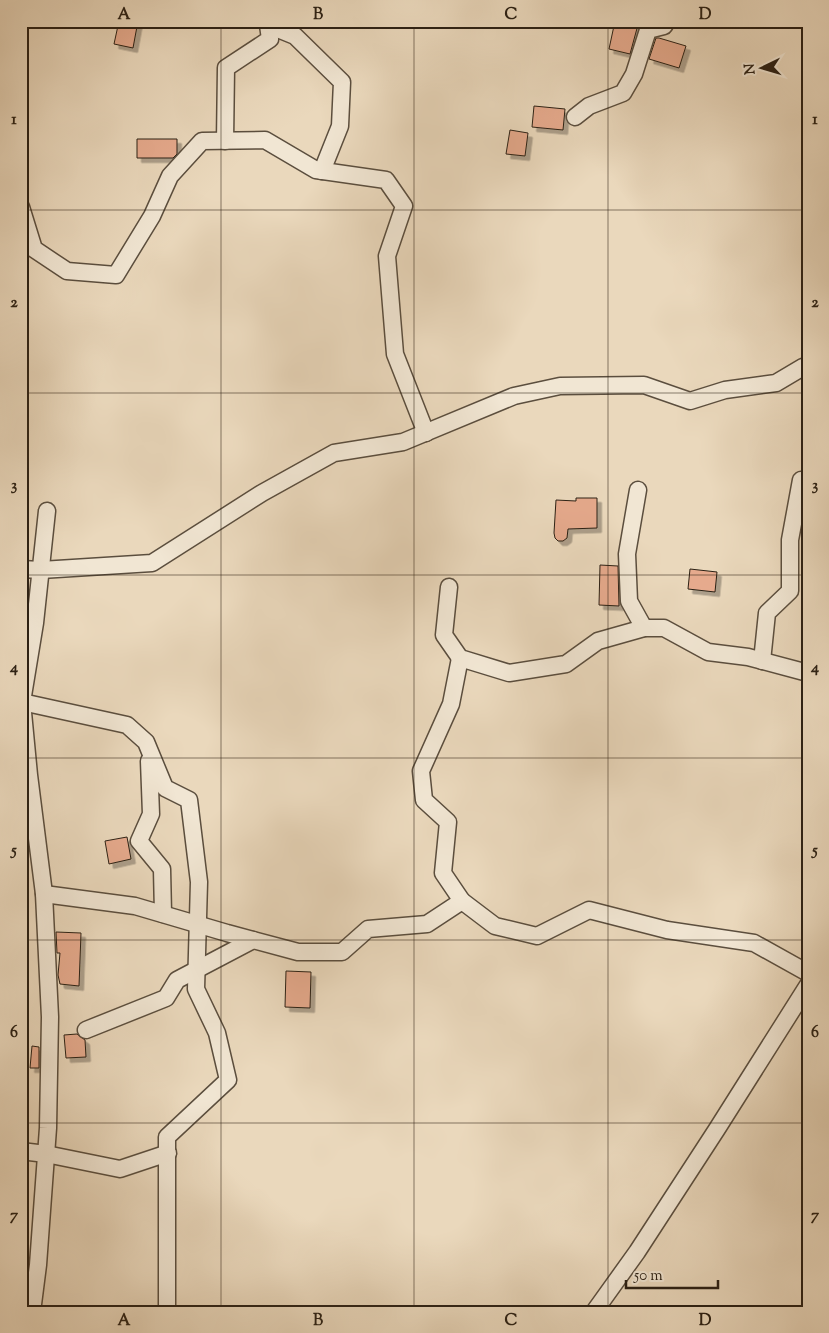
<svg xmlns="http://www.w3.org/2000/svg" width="829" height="1333" font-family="'Sorts Mill Goudy',serif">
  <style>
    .building { fill: #e6aa8d; stroke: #2b2014; filter: url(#shadow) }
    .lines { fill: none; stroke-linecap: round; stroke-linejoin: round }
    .minor-casing { stroke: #5b4e3e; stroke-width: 19 }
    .minor { stroke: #f1e6d3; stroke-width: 16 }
    .grid { fill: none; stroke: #2b2014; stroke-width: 1; stroke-opacity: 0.55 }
    .neatline { fill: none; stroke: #2b2014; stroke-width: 2 }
    .grid-label { font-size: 16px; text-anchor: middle; font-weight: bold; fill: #2b2014 }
  </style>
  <defs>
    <filter id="shadow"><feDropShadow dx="4.5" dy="4.5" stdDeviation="0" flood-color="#0004"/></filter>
  </defs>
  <rect width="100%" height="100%" fill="#ead8bc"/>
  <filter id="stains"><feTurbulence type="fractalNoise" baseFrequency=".004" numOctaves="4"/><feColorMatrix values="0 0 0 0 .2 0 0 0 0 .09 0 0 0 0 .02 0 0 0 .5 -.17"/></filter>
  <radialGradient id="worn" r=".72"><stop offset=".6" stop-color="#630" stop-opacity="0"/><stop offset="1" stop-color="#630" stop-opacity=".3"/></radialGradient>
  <!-- building -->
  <g class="building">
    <polygon points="119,21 138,21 133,48 114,44"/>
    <polygon points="615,21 639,21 630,54 609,49"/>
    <polygon points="656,38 659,38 686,46 679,68 649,59"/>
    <polygon points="534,106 565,109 563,130 532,127"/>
    <polygon points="510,130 528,133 525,156 506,154"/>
    <polygon points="137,139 177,139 177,154 173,158 137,158"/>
    <polygon points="576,498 597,498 597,528 568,529 567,538 563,541 558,541 555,538 554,533 556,500 576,501"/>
    <polygon points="600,565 618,566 619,606 599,605"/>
    <polygon points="690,569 717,572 715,592 688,589"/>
    <polygon points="127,837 131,859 109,864 105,841"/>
    <polygon points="56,932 81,933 79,986 60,984 58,975 60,953 57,953"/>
    <polygon points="286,971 311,972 310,1008 285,1007"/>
    <polygon points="77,1034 85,1040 86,1057 66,1058 64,1035"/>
    <polygon points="32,1046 39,1047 39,1068 30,1068"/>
  </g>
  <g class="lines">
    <defs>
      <g id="minor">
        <polyline points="267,21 268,25 295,36 342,82 340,126 322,171"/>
        <polyline points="575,117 589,106 623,93 634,74 648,30 664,26 667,21"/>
        <polyline points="225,141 226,68 270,39 268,25"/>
        <polyline points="21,207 34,249 67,271 116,275 152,216 170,176 202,141 265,140 316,170 386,180 404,206 387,256 395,354 426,433"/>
        <polyline points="638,490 627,554 629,601 644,628"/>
        <polyline points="21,569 41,570 152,563 262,493 334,453 403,442 514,396 560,386 644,385 690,401 725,390 776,383 803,367 808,367"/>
        <polyline points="449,587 444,635 460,658 509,673 566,664 598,641 644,628 664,628 708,652 748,657 808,673"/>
        <polyline points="762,661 767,613 790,591 790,540 801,480"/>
        <polyline points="22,702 127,725 146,742 165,788 189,800 199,882 196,989 217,1033 228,1080 167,1137 167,1312"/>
        <polyline points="149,761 151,814 139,841 162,869 163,914"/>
        <polyline points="44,894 135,906 227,933 298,952 342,952 368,929 427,924 462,901 443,873 448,822 424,800 421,771 451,704 460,658"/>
        <polyline points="462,901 495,926 537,936 589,910 667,930 754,943 808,973"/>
        <polyline points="86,1030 166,998 177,980 253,940"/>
        <polyline points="21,1151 46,1154 120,1169 168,1153"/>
        <polyline points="32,1312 38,1265 48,1128 50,1017 44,894 29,775 22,702 35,623 47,511"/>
        <polyline points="594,1312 637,1252 717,1129 808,985"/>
      </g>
    </defs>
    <!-- minor casing -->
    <use href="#minor" class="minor-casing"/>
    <!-- minor -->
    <use href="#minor" class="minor"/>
  </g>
  <!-- grid -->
  <path class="grid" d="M 221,21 L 221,1312M 414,21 L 414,1312M 608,21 L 608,1312M 21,210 L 808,210M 21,393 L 808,393M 21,575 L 808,575M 21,758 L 808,758M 21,940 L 808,940M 21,1123 L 808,1123"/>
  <!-- margin -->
  <rect width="829" height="1333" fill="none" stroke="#ead8bc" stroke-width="55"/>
  <!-- north arrow -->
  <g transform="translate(762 68) rotate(265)" stroke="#f1e6d3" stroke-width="4" paint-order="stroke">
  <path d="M0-4L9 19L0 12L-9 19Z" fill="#2b2014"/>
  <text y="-8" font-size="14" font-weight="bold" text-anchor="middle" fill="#2b2014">N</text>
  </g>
  <!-- scale -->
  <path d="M626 1280v8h92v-8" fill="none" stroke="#2b2014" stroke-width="2.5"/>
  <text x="634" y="1280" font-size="15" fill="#2b2014" stroke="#f1e6d3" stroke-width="4" paint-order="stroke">50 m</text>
  <rect x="28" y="28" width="774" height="1278" class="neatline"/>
  <g class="grid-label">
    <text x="124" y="19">A</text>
    <text x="318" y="19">B</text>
    <text x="511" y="19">C</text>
    <text x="705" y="19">D</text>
    <text x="14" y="124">1</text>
    <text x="815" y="124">1</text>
    <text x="14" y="307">2</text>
    <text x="815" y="307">2</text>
    <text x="14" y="490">3</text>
    <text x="815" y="490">3</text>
    <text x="14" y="672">4</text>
    <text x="815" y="672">4</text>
    <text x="14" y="855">5</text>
    <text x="815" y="855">5</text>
    <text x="14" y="1037">6</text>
    <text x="815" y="1037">6</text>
    <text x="14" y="1220">7</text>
    <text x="815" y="1220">7</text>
    <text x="124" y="1325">A</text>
    <text x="318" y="1325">B</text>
    <text x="511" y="1325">C</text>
    <text x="705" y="1325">D</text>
  </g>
  <rect width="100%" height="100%" filter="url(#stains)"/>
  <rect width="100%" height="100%" fill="url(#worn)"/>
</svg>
